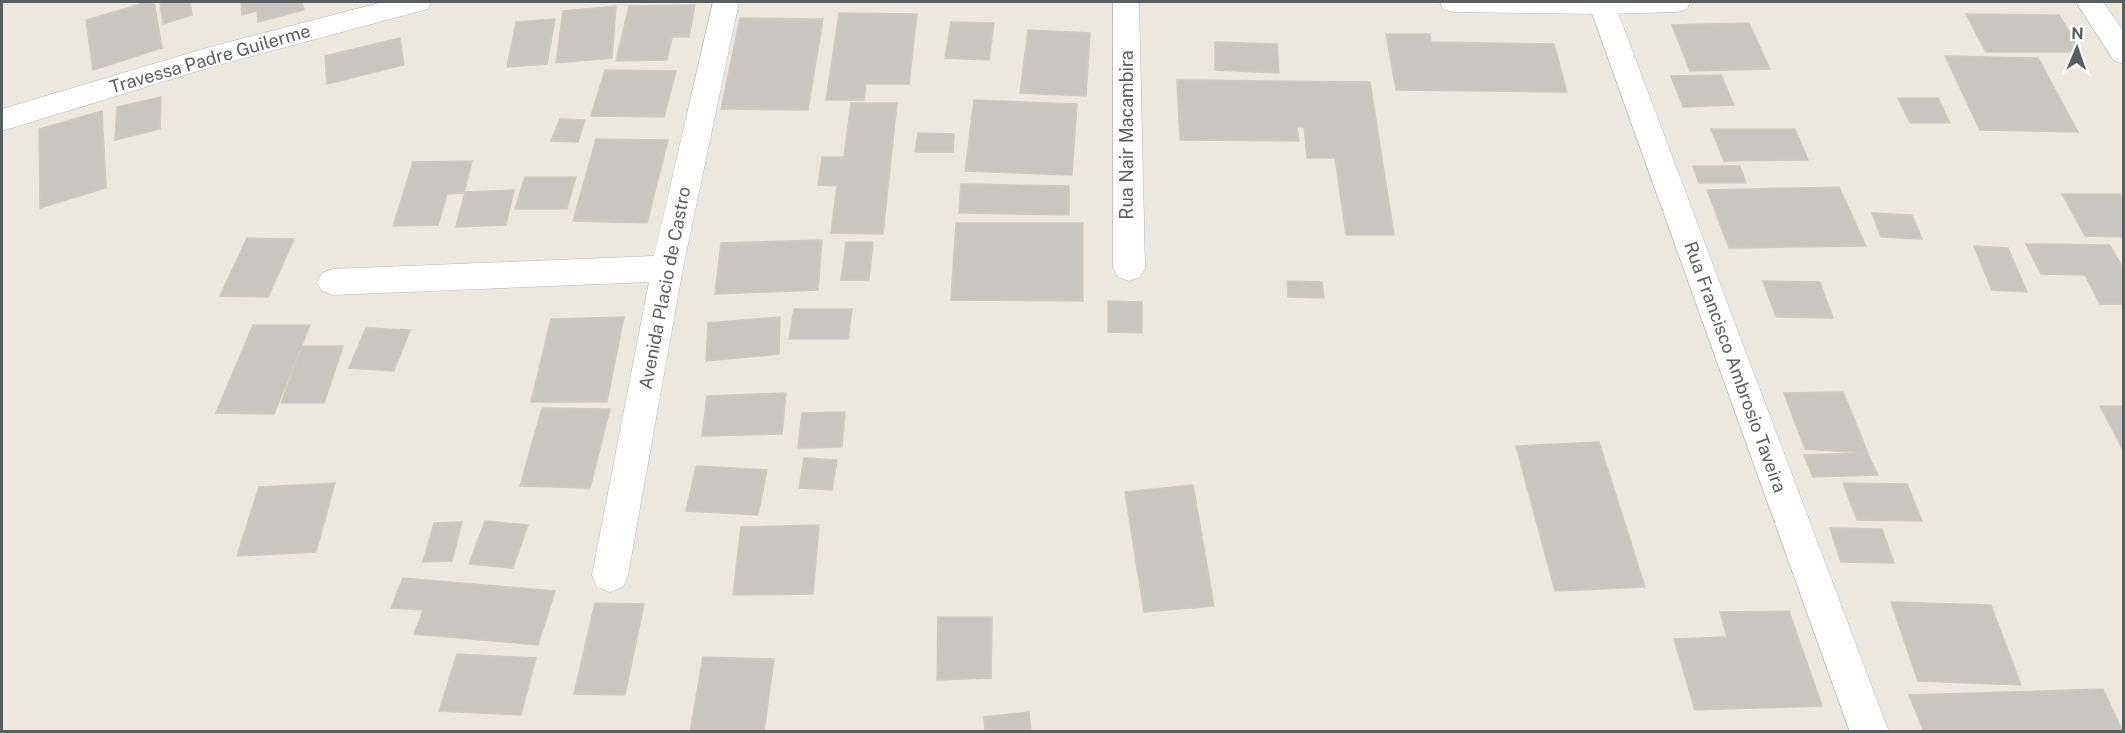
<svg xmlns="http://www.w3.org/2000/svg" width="2125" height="733" font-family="'Public Sans',sans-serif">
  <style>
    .building { fill: #c9c5c0; stroke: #d0c9bf; stroke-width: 1.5 }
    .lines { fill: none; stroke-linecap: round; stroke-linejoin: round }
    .street-casing { stroke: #b3b7bb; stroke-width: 1 }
    .secondary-casing { stroke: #b2b7bb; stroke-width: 1 }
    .street { fill: #fff; fill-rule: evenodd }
    .secondary { fill: #fff; fill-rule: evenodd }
    .labels { text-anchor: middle; stroke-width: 4.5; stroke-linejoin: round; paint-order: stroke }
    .street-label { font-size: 18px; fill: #595e61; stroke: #fff }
  </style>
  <rect width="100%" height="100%" fill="#ece8e0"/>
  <!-- building -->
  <g class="building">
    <polygon points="147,2 154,2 162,48 93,70 86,20"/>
    <polygon points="160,2 190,2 192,15 163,24"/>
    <polygon points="241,2 302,2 304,10 258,22 257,11 242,15"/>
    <polygon points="695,5 689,37 672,37 667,60 616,61 629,6"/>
    <polygon points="616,6 612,58 556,63 563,11"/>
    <polygon points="839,13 917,14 909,84 866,84 864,100 826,100"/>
    <polygon points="1966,14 2059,15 2082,52 1986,52"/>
    <polygon points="740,18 823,19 808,110 721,109"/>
    <polygon points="555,19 547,64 507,67 516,22"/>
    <polygon points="951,22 994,23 989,60 945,58"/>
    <polygon points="1749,23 1770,69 1690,71 1672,25"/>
    <polygon points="1028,30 1090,33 1086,96 1020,93"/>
    <polygon points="1386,34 1430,34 1431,42 1554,44 1567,92 1396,90"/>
    <polygon points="400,38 404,65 327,84 325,56"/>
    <polygon points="1215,42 1277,44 1279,73 1215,70"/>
    <polygon points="1945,56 2038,58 2078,132 1980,130"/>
    <polygon points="605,70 676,71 664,117 591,116"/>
    <polygon points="1721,75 1734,105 1683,107 1671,76"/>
    <polygon points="1177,80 1370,82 1394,235 1346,235 1335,158 1307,158 1304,127 1297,127 1299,141 1180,140"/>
    <polygon points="161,97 160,129 115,140 117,107"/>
    <polygon points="1898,98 1938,98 1950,123 1910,123"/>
    <polygon points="974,100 1077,104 1072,175 965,171"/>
    <polygon points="851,103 897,103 883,234 831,233 837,186 818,185 822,157 844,157"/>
    <polygon points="102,111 106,188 40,208 39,129"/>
    <polygon points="560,119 585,120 578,142 551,141"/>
    <polygon points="1711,129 1795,129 1808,160 1724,161"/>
    <polygon points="918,133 954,134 953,152 915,152"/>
    <polygon points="596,139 668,140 647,223 573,221"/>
    <polygon points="472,161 464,193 447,194 438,225 393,226 413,162"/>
    <polygon points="1693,166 1740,166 1746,183 1699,183"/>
    <polygon points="525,177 576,177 567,209 515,209"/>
    <polygon points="961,184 1069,186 1069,215 959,213"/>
    <polygon points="1839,187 1866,246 1729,248 1707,190"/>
    <polygon points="514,190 506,225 456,227 465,192"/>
    <polygon points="2062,194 2120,194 2124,201 2124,237 2085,236"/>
    <polygon points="1872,213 1912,215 1922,239 1881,237"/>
    <polygon points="956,223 1083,223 1083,301 951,300"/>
    <polygon points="247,238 294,239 268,297 220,296"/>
    <polygon points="822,240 818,290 715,294 721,243"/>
    <polygon points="846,242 873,242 869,280 841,280"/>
    <polygon points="2026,244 2110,245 2124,270 2124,304 2100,304 2085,275 2041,274"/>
    <polygon points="1974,246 2008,248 2027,292 1992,290"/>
    <polygon points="1287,281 1322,282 1324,298 1288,297"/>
    <polygon points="1763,281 1820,282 1833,318 1776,317"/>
    <polygon points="1108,301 1142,302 1142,333 1108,332"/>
    <polygon points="794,309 852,309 848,339 789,339"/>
    <polygon points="624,317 607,402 531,402 551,319"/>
    <polygon points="780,317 779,354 706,361 708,323"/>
    <polygon points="253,325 310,325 274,414 216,413"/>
    <polygon points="366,328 410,330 394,371 349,368"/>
    <polygon points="302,346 343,346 324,403 281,403"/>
    <polygon points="1843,392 1868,453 1805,449 1784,393"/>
    <polygon points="786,393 782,434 702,436 707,396"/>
    <polygon points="2100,406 2124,406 2124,452"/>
    <polygon points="542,408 610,409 590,488 520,486"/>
    <polygon points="845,412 842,447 798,448 802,413"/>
    <polygon points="1599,442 1645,587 1555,591 1516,446"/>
    <polygon points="1867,453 1878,475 1813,477 1804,455"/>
    <polygon points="804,458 837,460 832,490 799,488"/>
    <polygon points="696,466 767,470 758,515 686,511"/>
    <polygon points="335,483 316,552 237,556 259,487"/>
    <polygon points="1843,483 1907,484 1922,521 1857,520"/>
    <polygon points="1193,485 1214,606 1144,612 1125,492"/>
    <polygon points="485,521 528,525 513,568 469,564"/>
    <polygon points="462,522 452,561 423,562 434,523"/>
    <polygon points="819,525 813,594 733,595 741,527"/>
    <polygon points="1830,528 1882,529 1894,563 1841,562"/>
    <polygon points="403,578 555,591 538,645 414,634 423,610 391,608"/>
    <polygon points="1891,602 1991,605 2021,685 1918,681"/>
    <polygon points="595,603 644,604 625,695 574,694"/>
    <polygon points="1789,611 1822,706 1695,710 1674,639 1727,637 1720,612"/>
    <polygon points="938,617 992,617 991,678 937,680"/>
    <polygon points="457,654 536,658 521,715 439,711"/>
    <polygon points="703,657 774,659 764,732 690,732"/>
    <polygon points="2103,689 2123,732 1924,732 1909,695"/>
    <polygon points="1029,712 1031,732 985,732 984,717"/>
  </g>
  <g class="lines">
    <defs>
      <g id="street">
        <polygon points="713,2 739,2 683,268 628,575 623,587 610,592 597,587 592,575 649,282 333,295 322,291 317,282 322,273 333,269 654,256"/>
        <polygon points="1113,2 1139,2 1145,268 1140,277 1129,281 1118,277 1113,268"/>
        <polygon points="1588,2 1614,2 1889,732 1850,732"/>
      </g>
      <g id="secondary">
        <polygon points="383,2 431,2 428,9 211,67 2,131 2,109 210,47"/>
        <polygon points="1440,2 1690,2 1687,9 1677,12 1602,14 1453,12 1443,9"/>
        <polygon points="2076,2 2103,2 2124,32 2124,64 2114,61"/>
      </g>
    </defs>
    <!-- street casing -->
    <use href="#street" class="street-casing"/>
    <!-- secondary casing -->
    <use href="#secondary" class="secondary-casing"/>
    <!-- street -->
    <use href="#street" class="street"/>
    <!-- secondary -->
    <use href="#secondary" class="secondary"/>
  </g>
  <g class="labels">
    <!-- street labels -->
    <g class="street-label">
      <text transform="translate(210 59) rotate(-16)" y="6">Travessa Padre Guilerme</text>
      <text transform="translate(1127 135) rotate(-90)" y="6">Rua Nair Macambira</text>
      <text transform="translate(665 288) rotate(-79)" y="6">Avenida Placio de Castro</text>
      <text transform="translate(1735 367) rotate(70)" y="6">Rua Francisco Ambrosio Taveira</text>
    </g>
  </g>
  <!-- border -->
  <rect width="2125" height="733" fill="none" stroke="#595e61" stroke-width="6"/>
  <!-- north arrow -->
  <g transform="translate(2077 48) rotate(2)" stroke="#ffffff" stroke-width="4.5" paint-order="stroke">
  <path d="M0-4.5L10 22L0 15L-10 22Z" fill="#595e61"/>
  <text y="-9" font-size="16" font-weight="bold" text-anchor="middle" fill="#595e61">N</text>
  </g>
</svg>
